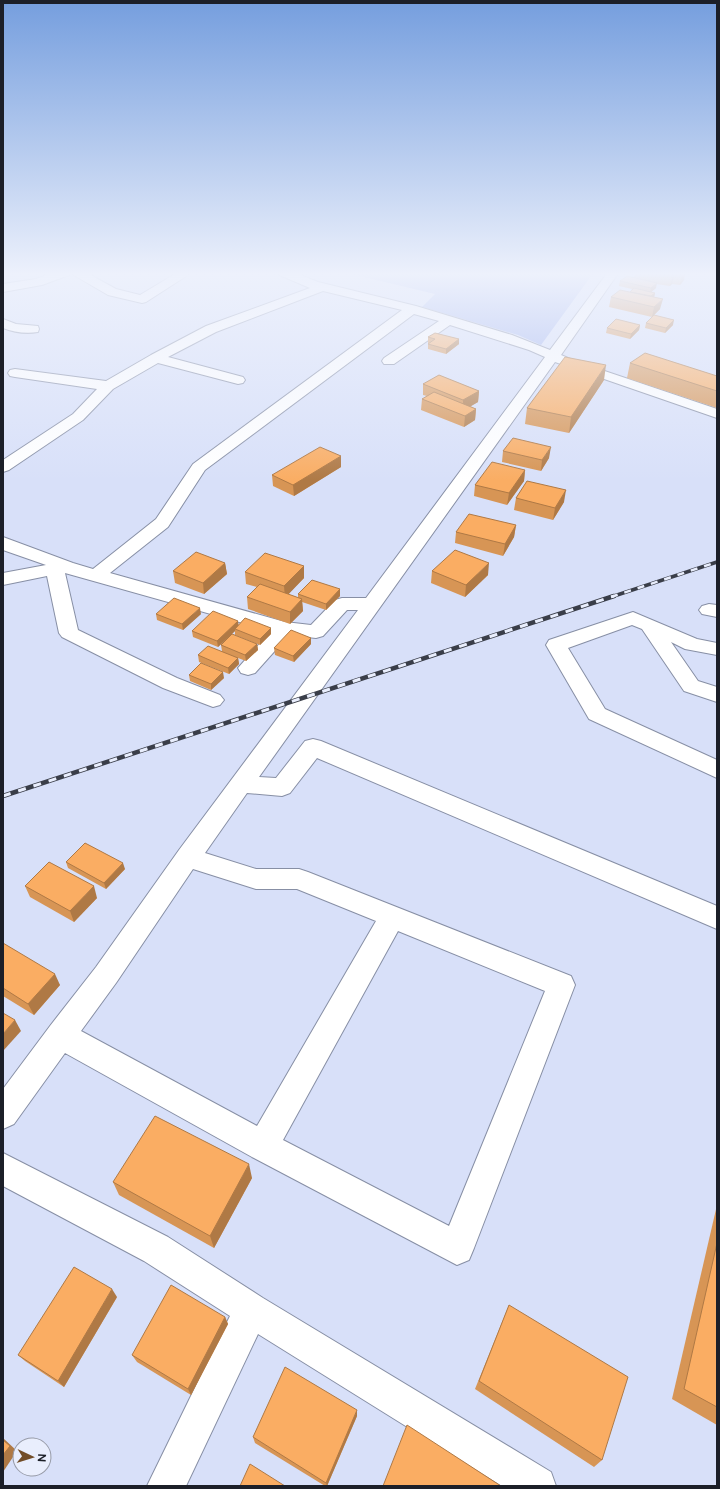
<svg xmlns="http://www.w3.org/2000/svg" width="720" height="1489" font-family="'Public Sans',sans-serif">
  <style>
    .green { fill: #a0b2ee }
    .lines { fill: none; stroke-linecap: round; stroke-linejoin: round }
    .minor-casing { stroke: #878fa5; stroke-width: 2 }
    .minor { fill: #fff; fill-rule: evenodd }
    .rail-far1-casing { stroke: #3a3e49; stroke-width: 3.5 }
    .rail-casing { stroke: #3a3e49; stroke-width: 4.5 }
    .rail-far1 { stroke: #e9eefd; stroke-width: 2.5; stroke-dasharray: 7; stroke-linecap: butt }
    .rail { stroke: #e9eefd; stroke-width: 3; stroke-dasharray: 8; stroke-linecap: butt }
    .wall { fill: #d79555 }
    .shaded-wall { fill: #af7945 }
    .building { fill: #faad63; stroke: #af7945 }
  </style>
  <rect width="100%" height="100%" fill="#d8e0f9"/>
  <!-- green -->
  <polygon class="green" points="343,272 594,272 541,345 518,335 422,307 435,294"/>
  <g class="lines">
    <defs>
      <g id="minor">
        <polygon points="54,272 85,272 116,289 140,295 175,274 175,272 191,273 146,302 142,303 108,295 72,274 42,285 3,292 3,284 36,279"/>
        <path d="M 276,272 L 293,272 L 318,282 L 416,306 L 512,335 L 550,350 L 608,272 L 619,272 L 561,355 L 575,361 L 717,409 L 717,418 L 555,362 L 259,777 L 276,778 L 305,741 L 313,739 L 321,741 L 717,906 L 717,929 L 317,758 L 290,793 L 282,796 L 247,793 L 205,853 L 256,869 L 299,869 L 308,872 L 571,976 L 575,985 L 474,1248 L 469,1260 L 457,1265 L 252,1157 L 65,1053 L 14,1124 L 3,1129 L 3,1089 L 50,1026 L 96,967 L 179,850 L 358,610 L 347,610 L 323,636 L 316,638 L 289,635 L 255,673 L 248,675 L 241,673 L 238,668 L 271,631 L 65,573 L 78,630 L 177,678 L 220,695 L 224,700 L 220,705 L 213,707 L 163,688 L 62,637 L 59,633 L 47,576 L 3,585 L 3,573 L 46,565 L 3,550 L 3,537 L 73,563 L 93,569 L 156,519 L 193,464 L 402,310 L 323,291 L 216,332 L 168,357 L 243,377 L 245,380 L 243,383 L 238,384 L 158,363 L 113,389 L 83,420 L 9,470 L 3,472 L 3,460 L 73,414 L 97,389 L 15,377 L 10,376 L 8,373 L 10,370 L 15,369 L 106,381 L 151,355 L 206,326 L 310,288 L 277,274 ZM 414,314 L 439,321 L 384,358 L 382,361 L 384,364 L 394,364 L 450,325 L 529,350 L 545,357 L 366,598 L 342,598 L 335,600 L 311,625 L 285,622 L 110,573 L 168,527 L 205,470 ZM 193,869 L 256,889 L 297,889 L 376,921 L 257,1126 L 81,1031 L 116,983 ZM 398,931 L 545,991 L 449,1226 L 283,1140 Z"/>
        <path d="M 3,319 L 16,324 L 38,326 L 39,329 L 38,332 C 26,334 13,332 3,328 Z"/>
        <polygon points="709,604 717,605 717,617 702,614 699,610 702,606"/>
        <polygon points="633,612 697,639 717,643 717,655 685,649 671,642 698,681 717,687 717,702 684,691 642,629 632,625 568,648 605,709 717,760 717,778 589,719 546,645 549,640"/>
        <polygon points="3,1153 168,1237 263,1298 551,1472 556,1486 502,1486 258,1334 186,1486 147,1486 230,1316 144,1261 3,1186"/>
      </g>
    </defs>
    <!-- minor casing -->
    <use href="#minor" class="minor-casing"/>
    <!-- minor -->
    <use href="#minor" class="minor"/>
    <defs>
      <polyline id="rail-far1" points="611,597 717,562"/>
      <polyline id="rail" points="3,796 614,596"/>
    </defs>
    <!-- rail-far1 casing -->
    <use href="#rail-far1" class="rail-far1-casing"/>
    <!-- rail casing -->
    <use href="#rail" class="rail-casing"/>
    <!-- rail-far1 -->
    <use href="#rail-far1" class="rail-far1"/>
    <!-- rail -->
    <use href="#rail" class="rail"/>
  </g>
  <!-- wall -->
  <g class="wall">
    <polygon points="635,272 685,272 684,280 680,285 672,284 670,286 656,284 656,288 651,292 655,293 654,297 660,309 654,315 673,325 665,333 645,328 646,323 652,317 609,307 611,297 630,292 632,289 619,286 620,281 634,278"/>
    <polygon points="640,325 639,330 630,339 606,333 607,328"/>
    <polygon points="428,337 459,339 459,344 446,354 428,349 428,344 429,343 428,343"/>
    <polygon points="630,363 717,376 717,408 627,378"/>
    <polygon points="604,380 569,433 525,424 527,408"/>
    <polygon points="423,384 479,391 478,402 470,406 476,409 475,420 464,427 421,410 422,399 427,396 423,395"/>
    <polygon points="503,451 549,458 541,471 502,462"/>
    <polygon points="341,456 341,467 294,496 273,486 272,475"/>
    <polygon points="525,470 524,481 507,505 474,496 475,485"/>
    <polygon points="516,498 564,502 553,520 514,510"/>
    <polygon points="516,525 514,537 503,556 455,543 456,532"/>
    <polygon points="225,563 227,574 204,594 175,583 173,571"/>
    <polygon points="432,571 488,575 465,597 431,583"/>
    <polygon points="245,572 304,578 288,594 298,598 298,594 340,589 340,596 326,610 302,602 303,611 290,624 248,609 247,597 257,587 246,584"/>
    <polygon points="156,614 201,614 183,630 157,620"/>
    <polygon points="238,621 238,625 271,628 271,634 260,645 235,635 235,631 218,647 193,637 192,631"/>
    <polygon points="257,644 258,650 246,661 238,658 239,664 229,674 199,662 198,655 222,651 221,645"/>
    <polygon points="311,644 294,662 275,655 274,648"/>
    <polygon points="189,675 224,678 211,690 190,681"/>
    <polygon points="66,862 125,869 106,889 68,868"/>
    <polygon points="25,886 97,898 74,922 30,897"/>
    <polygon points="3,943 60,985 34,1015 3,996"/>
    <polygon points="252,1178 214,1248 119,1195 113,1182"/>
    <polygon points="717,1205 717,1425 672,1399"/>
    <polygon points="117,1297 64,1387 25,1361 18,1355"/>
    <polygon points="509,1305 602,1460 594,1467 475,1389"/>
    <polygon points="225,1317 228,1324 191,1395 137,1362 132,1355"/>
    <polygon points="357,1416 327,1486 325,1486 255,1443 253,1437"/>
  </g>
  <!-- shaded-wall -->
  <g class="shaded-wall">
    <polygon points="674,272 675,272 672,284 670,286"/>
    <polygon points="683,272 685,272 684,280 680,285"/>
    <polygon points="657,283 656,288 650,293 651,288"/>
    <polygon points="655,293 654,298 651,296"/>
    <polygon points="663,299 660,309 652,317 654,307"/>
    <polygon points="674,320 673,325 665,333 666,328"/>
    <polygon points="640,325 639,330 630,339 631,334"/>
    <polygon points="459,339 459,344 446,354 446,349"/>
    <polygon points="606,365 604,380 569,433 571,417"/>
    <polygon points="479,391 478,402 463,411 463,400"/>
    <polygon points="476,409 475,420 464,427 465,416"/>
    <polygon points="551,447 549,458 541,471 542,460"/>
    <polygon points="341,456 341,467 294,496 293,485"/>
    <polygon points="525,470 524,481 507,505 509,493"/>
    <polygon points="566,490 564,502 553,520 555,508"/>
    <polygon points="516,525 514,537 503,556 505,544"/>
    <polygon points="225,563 227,574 204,594 203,583"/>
    <polygon points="489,563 488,575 465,597 466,585"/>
    <polygon points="304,566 304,578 285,598 284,586"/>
    <polygon points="340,589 340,596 326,610 326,604"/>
    <polygon points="302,599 303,611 290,624 290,612"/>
    <polygon points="200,608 201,614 183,630 182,624"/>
    <polygon points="238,621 239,627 235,629 235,631 218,647 217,641"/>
    <polygon points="271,628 271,634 260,645 260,639"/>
    <polygon points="311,638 311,644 294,662 293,656"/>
    <polygon points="257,644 258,650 246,661 245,655"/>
    <polygon points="238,658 239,664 229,674 228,668"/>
    <polygon points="223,672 224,678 211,690 211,684"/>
    <polygon points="123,863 125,869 106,889 104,883"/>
    <polygon points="94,886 97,898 74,922 70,911"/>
    <polygon points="55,974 60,985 34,1015 28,1004"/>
    <polygon points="15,1020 21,1031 3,1051 3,1034"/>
    <polygon points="249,1164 252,1178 214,1248 210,1236"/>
    <polygon points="112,1289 117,1297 64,1387 58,1381"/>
    <polygon points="225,1317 228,1324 191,1395 188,1389"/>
    <polygon points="357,1410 357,1416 327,1486 326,1483"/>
    <polygon points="3,1438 17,1451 3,1472"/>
  </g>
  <!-- building -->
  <g class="building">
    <polygon points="627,276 657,283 651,288 620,281"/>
    <polygon points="634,288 655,293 651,296 630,292"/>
    <polygon points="620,290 663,299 654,307 611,297"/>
    <polygon points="654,315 674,320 666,328 646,323"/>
    <polygon points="616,319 640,325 631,334 607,328"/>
    <polygon points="435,333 459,339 446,349 428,344 435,339 428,337"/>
    <polygon points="645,353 717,376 717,391 630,363"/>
    <polygon points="565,357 606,365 571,417 527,408"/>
    <polygon points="439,375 479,391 463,400 423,384"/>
    <polygon points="434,392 476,409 465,416 422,399"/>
    <polygon points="513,438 551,447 542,460 503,451"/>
    <polygon points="320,447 341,456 293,485 272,475"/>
    <polygon points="492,462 525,470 509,493 475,485"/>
    <polygon points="527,481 566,490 555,508 516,498"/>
    <polygon points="469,514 516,525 505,544 456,532"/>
    <polygon points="455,550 489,563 466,585 432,571"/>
    <polygon points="196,552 225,563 203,583 173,571"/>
    <polygon points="265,553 304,566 284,586 245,572"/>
    <polygon points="312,580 340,589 326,604 298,594"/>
    <polygon points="260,584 302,599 290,612 247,597"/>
    <polygon points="174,598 200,608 182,624 156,614"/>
    <polygon points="213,611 238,621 217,641 192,631"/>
    <polygon points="245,618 271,628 260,639 235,629"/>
    <polygon points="291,630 311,638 293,656 274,648"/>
    <polygon points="232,634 257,644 245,655 221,645"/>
    <polygon points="208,646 238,658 228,668 198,655"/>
    <polygon points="201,663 223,672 211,684 189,675"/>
    <polygon points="85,843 123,863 104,883 66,862"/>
    <polygon points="49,862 94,886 70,911 25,886"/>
    <polygon points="3,943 55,974 28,1004 3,988"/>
    <polygon points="3,1013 15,1020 3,1034"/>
    <polygon points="155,1116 249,1164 210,1236 113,1182"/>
    <polygon points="717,1243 717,1407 684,1389"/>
    <polygon points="74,1267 112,1289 58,1381 18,1355"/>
    <polygon points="171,1285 225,1317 188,1389 132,1355"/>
    <polygon points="509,1305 628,1377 602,1460 479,1381"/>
    <polygon points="285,1367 357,1410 326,1483 253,1437"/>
    <polygon points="407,1425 501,1486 383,1486"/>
    <polygon points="3,1440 10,1446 3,1455"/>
    <polygon points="250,1464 285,1486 240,1486"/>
  </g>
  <!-- sky -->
  <linearGradient id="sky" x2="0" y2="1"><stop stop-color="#759ede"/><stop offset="0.57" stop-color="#edf1fc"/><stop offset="1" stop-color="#edf1fc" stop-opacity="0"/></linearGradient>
  <rect width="720" height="481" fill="url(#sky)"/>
  <!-- border -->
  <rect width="720" height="1489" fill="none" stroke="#1c1f28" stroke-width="8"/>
  <!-- north arrow -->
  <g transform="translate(32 1457) rotate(94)"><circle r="19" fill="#e9eefd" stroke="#979ba8"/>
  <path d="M0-3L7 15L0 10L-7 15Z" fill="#724d28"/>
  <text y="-6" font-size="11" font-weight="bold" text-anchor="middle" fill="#1c1f28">N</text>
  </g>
</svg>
